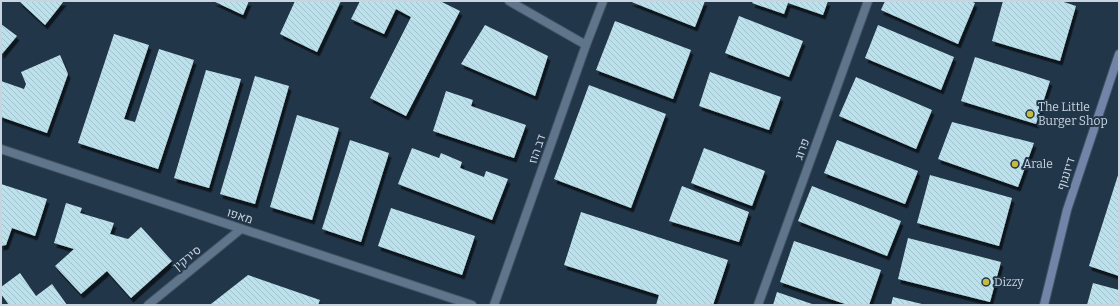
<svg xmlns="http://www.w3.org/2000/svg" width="1120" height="306" font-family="Bitter,Heebo,serif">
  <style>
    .building { fill: url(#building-back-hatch); filter: url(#shadow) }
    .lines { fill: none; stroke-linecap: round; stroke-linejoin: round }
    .street-casing { stroke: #435464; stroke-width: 10 }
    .secondary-casing { stroke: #435464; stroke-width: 10 }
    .street { stroke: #5f758b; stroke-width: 8 }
    .secondary { stroke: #7285a8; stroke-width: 8 }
    .poi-dot { fill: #c4bc3e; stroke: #223649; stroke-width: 1.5 }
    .labels { text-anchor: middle; stroke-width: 4; stroke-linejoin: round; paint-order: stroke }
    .poi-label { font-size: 12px; fill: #c8d4e0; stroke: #223649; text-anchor: start }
    .street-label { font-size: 12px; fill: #c8d4e0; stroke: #223649 }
  </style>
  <defs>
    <pattern id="building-back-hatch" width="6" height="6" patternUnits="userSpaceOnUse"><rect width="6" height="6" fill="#bbe1ed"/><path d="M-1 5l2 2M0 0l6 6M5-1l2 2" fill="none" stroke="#a2c1cb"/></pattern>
    <filter id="shadow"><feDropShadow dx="2.5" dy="4.5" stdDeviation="0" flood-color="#0009"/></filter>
  </defs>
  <rect width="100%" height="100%" fill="#223649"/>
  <!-- building -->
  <g class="building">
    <polygon points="19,1 64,1 45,25"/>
    <polygon points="213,1 249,1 243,15"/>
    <polygon points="295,1 341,1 317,52 280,34"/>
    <polygon points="360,1 440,1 460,11 406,116 370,98 411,17 396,9 384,34 351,19"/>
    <polygon points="629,1 705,1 695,27"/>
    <polygon points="753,1 828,1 823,15 788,3 784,14 752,3"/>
    <polygon points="885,1 970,1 975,3 958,44 881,10"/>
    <polygon points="1003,1 1061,1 1076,6 1060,61 992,41"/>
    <polygon points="739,16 803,41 789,77 725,53"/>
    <polygon points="615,21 691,50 673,99 596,70"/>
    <polygon points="1,24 17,36 2,54 1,54"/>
    <polygon points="485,25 548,56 535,96 461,64"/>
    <polygon points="878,25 954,57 941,90 865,58"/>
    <polygon points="114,34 149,45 124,119 135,122 159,49 194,60 158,169 78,143"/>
    <polygon points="60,55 68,74 47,133 1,117 1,81 24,89 26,84 21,72"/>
    <polygon points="975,57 1050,81 1036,124 961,101"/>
    <polygon points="206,70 241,79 209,188 174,178"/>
    <polygon points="710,72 781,97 769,130 699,106"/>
    <polygon points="255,76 289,86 255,204 220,194"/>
    <polygon points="856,77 932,110 916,149 839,116"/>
    <polygon points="589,85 666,114 631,208 554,179"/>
    <polygon points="446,91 473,100 471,106 526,125 514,158 433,131"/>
    <polygon points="297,115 339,128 312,220 270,207"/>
    <polygon points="952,122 1034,143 1018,187 938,159"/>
    <polygon points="350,140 389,153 361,242 322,229"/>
    <polygon points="837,140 918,171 905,204 824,173"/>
    <polygon points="412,148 439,158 441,153 462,162 460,168 484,177 486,171 508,179 492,220 398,184"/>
    <polygon points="704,148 765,171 752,206 691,183"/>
    <polygon points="1119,172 1119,276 1089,266"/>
    <polygon points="930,175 1012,198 999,246 917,223"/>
    <polygon points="1,184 47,199 35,236 12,228 6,245 1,246"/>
    <polygon points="682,186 749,212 739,242 669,221"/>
    <polygon points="812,186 901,221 887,256 798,221"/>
    <polygon points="66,203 82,208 80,213 114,223 110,234 128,239 141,227 172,261 131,298 107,271 81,294 55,266 74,249 54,243"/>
    <polygon points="391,208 475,236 462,275 378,246"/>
    <polygon points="581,212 728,260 713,305 656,305 659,295 564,265"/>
    <polygon points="908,238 1001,262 990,302 898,279"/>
    <polygon points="794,241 881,270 869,305 848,305 780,282"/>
    <polygon points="20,273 36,296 52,284 67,305 9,305 1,294 1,287"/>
    <polygon points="248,275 320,300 318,305 212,305 211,304"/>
    <polygon points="1093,283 1119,290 1119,305 1087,305"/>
    <polygon points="777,292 815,305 773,305"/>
    <polygon points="893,297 922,304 922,305 891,305"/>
  </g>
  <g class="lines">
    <defs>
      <g id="street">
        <polyline points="509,1 586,45"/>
        <polyline points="1,149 472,305"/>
        <polyline points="148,305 241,229"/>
        <polyline points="494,305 586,45 603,1"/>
        <polyline points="758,305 868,1"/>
      </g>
      <polyline id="secondary" points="1044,305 1067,210 1119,54"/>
    </defs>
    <!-- street casing -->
    <use href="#street" class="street-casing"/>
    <!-- secondary casing -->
    <use href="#secondary" class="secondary-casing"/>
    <!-- street -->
    <use href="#street" class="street"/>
    <!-- secondary -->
    <use href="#secondary" class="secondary"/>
  </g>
  <!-- markers -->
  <g class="poi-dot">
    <circle cx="1030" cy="114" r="4"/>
    <circle cx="1015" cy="164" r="4"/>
    <circle cx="986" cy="282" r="4"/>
  </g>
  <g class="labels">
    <!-- poi labels -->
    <g class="poi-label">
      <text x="1038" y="111">The Little<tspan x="1038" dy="14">Burger Shop</tspan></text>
      <text x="1023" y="168">Arale</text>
      <text x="994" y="286">Dizzy</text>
    </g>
    <!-- street labels -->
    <g class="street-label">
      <text transform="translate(537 149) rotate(-71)" y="4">דב הוז</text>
      <text transform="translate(802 149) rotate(-70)" y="4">פרוג</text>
      <text transform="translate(1066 174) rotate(-72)" y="4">דיזנגוף</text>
      <text transform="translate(240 216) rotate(18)" y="4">מאפו</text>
      <text transform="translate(187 258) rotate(-39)" y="4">סירקין</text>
    </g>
  </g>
  <!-- border -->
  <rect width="1120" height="306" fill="none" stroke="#c8d4e0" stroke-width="4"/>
</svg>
